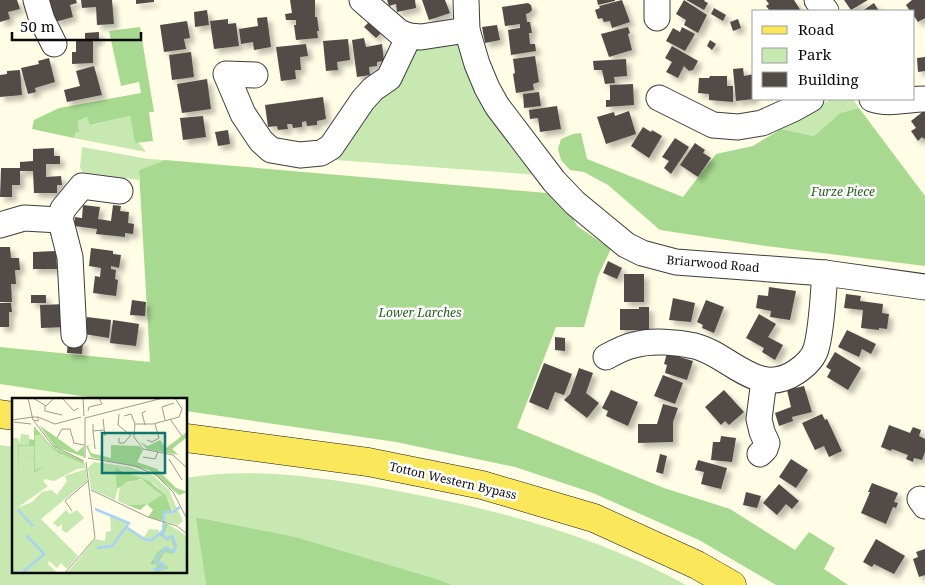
<svg xmlns="http://www.w3.org/2000/svg" width="925" height="585" font-family="'Noto Serif',serif">
  <style>
    .green { fill: #c7e8b1 }
    .forest { fill: #a8d990 }
    .building { fill: #524c46; filter: url(#shadow) }
    .lines { fill: none; stroke-linecap: round; stroke-linejoin: round }
    .minor-casing { stroke: #3d3d3d; stroke-width: 27 }
    .major-casing { stroke: #1b1b1b; stroke-width: 29 }
    .minor { stroke: #fff; stroke-width: 25 }
    .major { stroke: #fbe85a; stroke-width: 28 }
    .labels { text-anchor: middle; stroke-width: 5; stroke-linejoin: round; paint-order: stroke }
    .park-label { font-size: 12px; font-style: italic; fill: #20611a; stroke: #fff }
    .street-label { font-size: 12px; fill: #0a0a0a; stroke: #fff }
    .inset-river { fill: none; stroke: #aad1f7; stroke-width: 2.5 }
    .inset-road { fill: none; stroke: #9d9c8e; stroke-width: 1 }
    .view { fill: #0f766e; fill-opacity: 0.15; stroke: #0f766e; stroke-width: 2.5 }
    .inset-edge { fill: none; stroke: #0a0a0a; stroke-width: 2.5 }
  </style>
  <defs>
    <filter id="shadow"><feDropShadow dx="4.5" dy="4.5" stdDeviation="2.5" flood-color="#0004"/></filter>
  </defs>
  <rect width="100%" height="100%" fill="#fffde6"/>
  <!-- green -->
  <g class="green">
    <polygon points="453,42 464,49 540,175 335,160 377,94 418,44"/>
    <polygon points="831,99 853,99 859,108 840,113 814,136 781,129"/>
    <polygon points="130,116 135,142 138,142 146,152 74,138 76,132 79,131 78,121 87,117 91,125"/>
    <polygon points="82,147 148,159 165,160 139,170 139,180 83,172 80,168"/>
    <path d="M 0,445 L 14,447 L 14,571 L 186,571 L 186,478 C 250,467 318,477 382,488 C 487,507 592,533 686,585 L 452,585 L 437,579 L 296,537 L 197,517 L 206,585 L 0,585 Z"/>
  </g>
  <!-- forest -->
  <g class="forest">
    <polygon points="140,27 154,112 149,112 153,141 135,143 130,116 90,125 87,117 78,121 79,132 76,132 74,138 32,129 34,120 59,108 141,93 139,82 121,86 109,31"/>
    <polygon points="859,108 925,196 925,266 759,245 660,230 608,185 584,172 570,170 561,160 558,149 561,139 573,134 581,133 587,159 683,197 716,154 753,146 781,129 814,136 840,113"/>
    <polygon points="165,160 547,193 567,206 577,226 611,249 598,276 584,327 556,327 517,428 664,488 730,509 795,550 809,532 835,548 824,569 848,585 776,585 699,540 593,493 515,467 396,442 186,411 186,399 101,399 0,384 0,347 150,362 139,170"/>
    <polygon points="196,517 296,537 437,579 452,585 206,585"/>
  </g>
  <!-- building -->
  <g class="building">
    <polygon points="0,0 17,0 20,9 8,12 10,19 0,22"/>
    <polygon points="49,0 76,0 77,3 70,5 73,17 55,22"/>
    <polygon points="81,0 112,0 114,24 97,25 96,7 82,8"/>
    <polygon points="136,0 154,0 154,2 136,4"/>
    <polygon points="290,0 315,0 315,17 317,17 319,31 317,31 318,38 296,40 294,25 296,25 296,20 286,20 285,14 292,13"/>
    <polygon points="387,0 415,0 416,8 397,12 396,4 389,6"/>
    <polygon points="422,0 445,0 450,13 429,20"/>
    <polygon points="597,0 615,0 615,1 598,5"/>
    <polygon points="622,0 630,22 612,28 610,21 604,22 602,18 598,19 595,10 600,8 599,6"/>
    <polygon points="684,0 707,15 698,33 684,25 686,20 676,14"/>
    <polygon points="686,0 705,0 704,1 708,3 704,10"/>
    <polygon points="766,0 794,0 801,11 770,11 766,6 769,4"/>
    <polygon points="844,0 868,0 851,10"/>
    <polygon points="912,0 925,0 925,18 918,22 914,16 914,11 910,11 906,5"/>
    <polygon points="528,3 531,5 532,10 529,13 526,14 527,22 530,22 532,33 529,33 530,44 535,44 536,51 511,55 508,30 520,28 520,24 505,26 502,7"/>
    <polygon points="874,3 879,11 862,11"/>
    <polygon points="714,8 726,15 723,21 711,14"/>
    <polygon points="207,10 209,25 195,27 194,12"/>
    <polygon points="267,17 271,47 254,50 253,42 241,44 239,29 258,26 257,18"/>
    <polygon points="228,19 228,24 236,23 239,46 214,49 210,21"/>
    <polygon points="738,19 741,28 733,31 730,22"/>
    <polygon points="187,21 190,38 184,39 186,49 164,52 160,25"/>
    <polygon points="369,22 381,33 376,38 364,27"/>
    <polygon points="497,25 500,40 485,43 482,27"/>
    <polygon points="628,27 630,33 628,34 632,50 609,57 601,34"/>
    <polygon points="682,27 695,34 685,51 666,41 673,28 680,32"/>
    <polygon points="99,32 99,40 93,41 93,63 72,64 72,52 76,52 76,41 85,41 85,33"/>
    <polygon points="364,38 366,47 382,44 384,61 377,62 377,66 369,67 370,75 357,77 352,40"/>
    <polygon points="348,39 350,60 337,62 338,70 326,71 323,41"/>
    <polygon points="710,40 716,44 712,50 707,46"/>
    <polygon points="306,44 308,56 300,57 301,70 295,70 296,79 281,81 276,47"/>
    <polygon points="672,46 698,61 693,70 689,71 684,66 678,78 666,72 672,62 665,58"/>
    <polygon points="191,52 194,77 172,80 169,55"/>
    <polygon points="535,56 539,82 533,84 534,90 516,93 513,74 515,73 513,59"/>
    <polygon points="925,57 925,71 918,72 917,58"/>
    <polygon points="49,58 55,82 35,88 36,92 28,94 21,68 39,64 38,61"/>
    <polygon points="626,59 627,76 614,77 615,83 605,84 602,70 594,70 593,61"/>
    <polygon points="94,66 102,95 67,102 64,90 80,86 76,71"/>
    <polygon points="743,68 744,76 754,74 754,99 736,101 733,69"/>
    <polygon points="20,70 22,95 0,97 0,75 7,74 7,71"/>
    <polygon points="710,76 727,76 727,86 733,86 733,102 709,100 709,94 698,93 699,78 709,78"/>
    <polygon points="207,79 211,109 182,113 177,84"/>
    <polygon points="633,84 634,105 606,107 606,100 610,100 610,85"/>
    <polygon points="539,92 541,106 524,108 523,94"/>
    <polygon points="323,97 326,119 317,121 317,125 307,126 306,121 302,122 302,127 293,128 292,124 287,124 288,129 278,130 277,126 268,127 265,105"/>
    <polygon points="557,106 561,129 540,132 538,118 530,119 529,110"/>
    <polygon points="925,110 925,138 924,139 922,137 918,141 911,131 916,128 911,121"/>
    <polygon points="629,111 636,134 606,144 597,117 614,112 615,116"/>
    <polygon points="203,116 206,137 183,140 180,118"/>
    <polygon points="643,127 651,132 652,130 662,136 649,158 631,146"/>
    <polygon points="228,130 230,144 218,146 215,132"/>
    <polygon points="675,138 689,147 671,174 664,168 669,161 662,157"/>
    <polygon points="695,143 705,150 703,153 711,158 698,177 680,165"/>
    <polygon points="54,148 54,156 60,156 60,164 46,164 46,177 61,176 62,185 57,185 57,193 34,193 33,171 20,171 20,185 12,185 12,197 0,197 1,168 20,168 20,162 33,161 33,149"/>
    <polygon points="83,205 100,207 98,219 111,221 113,205 121,206 120,211 129,212 128,223 134,224 133,234 125,233 125,237 96,234 97,229 74,226 75,217 82,218"/>
    <polygon points="0,247 10,247 11,258 19,258 20,270 15,270 16,284 11,284 12,302 0,302"/>
    <polygon points="91,248 113,251 113,254 121,255 119,268 111,266 111,269 116,270 115,279 118,280 116,296 93,293 95,276 100,277 101,268 89,266"/>
    <polygon points="56,251 57,269 33,269 33,252"/>
    <polygon points="608,261 622,268 617,279 603,273"/>
    <rect x="624" y="274" width="20" height="28"/>
    <polygon points="769,287 796,291 790,320 770,317 771,311 756,308 758,295 768,296"/>
    <polygon points="846,294 861,296 860,301 883,304 882,313 889,314 887,329 879,328 879,330 861,328 863,310 844,308"/>
    <rect x="31" y="295" width="15" height="8"/>
    <polygon points="673,298 695,303 691,322 669,320"/>
    <polygon points="132,300 146,302 145,316 130,315"/>
    <polygon points="706,300 724,307 714,333 702,328 703,325 697,322"/>
    <polygon points="0,303 11,303 12,312 9,312 9,327 0,327"/>
    <polygon points="66,304 67,327 41,328 40,305"/>
    <polygon points="639,307 649,307 649,333 640,333 640,330 620,330 620,309 639,309"/>
    <polygon points="759,314 776,324 768,337 783,345 775,360 762,352 764,348 746,338"/>
    <polygon points="87,317 111,320 109,338 84,334"/>
    <polygon points="113,320 139,324 136,346 110,343"/>
    <polygon points="847,330 876,344 871,354 862,349 859,357 838,347"/>
    <polygon points="555,337 565,338 565,351 555,350"/>
    <polygon points="68,340 83,341 82,354 67,353"/>
    <polygon points="835,352 861,368 848,390 827,377 831,370 826,367"/>
    <polygon points="667,353 693,361 687,380 665,373 667,365 664,364"/>
    <polygon points="544,363 572,374 564,395 555,392 548,410 529,402"/>
    <polygon points="579,368 593,373 586,393 599,403 587,418 564,400 570,394"/>
    <polygon points="663,375 683,383 675,404 654,396"/>
    <polygon points="804,386 812,412 792,417 793,421 779,426 775,413 791,407 787,390"/>
    <polygon points="611,390 638,402 628,426 606,416 608,411 602,408"/>
    <polygon points="724,390 744,412 729,425 725,421 721,425 705,407"/>
    <polygon points="663,404 678,408 673,422 673,442 638,443 638,424 657,424"/>
    <polygon points="822,414 825,420 827,419 842,451 829,457 824,446 815,450 802,423"/>
    <polygon points="889,425 910,433 913,427 921,430 919,436 925,439 925,452 922,460 914,458 913,462 906,459 908,455 892,449 891,451 881,447"/>
    <polygon points="721,436 736,438 732,462 711,460 713,442 720,442"/>
    <polygon points="660,454 667,456 663,474 656,472"/>
    <polygon points="791,459 808,470 796,488 779,477"/>
    <polygon points="698,460 727,468 721,489 701,484 704,472 695,470"/>
    <polygon points="872,483 898,493 894,502 898,503 896,508 893,507 886,524 861,513 870,492 868,492"/>
    <polygon points="779,484 799,501 792,509 786,504 777,515 763,503"/>
    <polygon points="746,492 761,496 757,508 743,505"/>
    <polygon points="876,539 905,556 894,574 874,564 872,567 863,562"/>
    <polygon points="925,549 925,575 919,577 913,559 918,557 916,552"/>
  </g>
  <g class="lines">
    <defs>
      <g id="minor">
        <polyline points="36,0 42,20 54,44"/>
        <polyline points="362,0 399,32 409,36"/>
        <polyline points="466,0 467,30 477,64 487,88 497,106 554,181 575,203 626,245 642,253 676,262 825,273 925,287"/>
        <polyline points="657,0 657,18"/>
        <polyline points="817,0 826,11"/>
        <polyline points="255,75 226,74 243,114 261,141 271,150 300,155 321,153 331,147 363,100 373,89 389,78 409,36 421,37 467,30"/>
        <polyline points="659,98 713,125 738,127 762,123 793,109 811,99"/>
        <path d="M 872,99 C 889,105 907,99 925,99"/>
        <polyline points="0,225 24,218 60,220"/>
        <polyline points="74,335 70,257 60,218 63,209 82,186 120,191"/>
        <path d="M 606,357 C 615,352 624,347 634,345 C 652,340 677,342 695,346 C 730,355 758,398 796,372 C 805,366 813,359 816,349 C 822,329 823,295 825,273"/>
        <polyline points="760,454 765,449 767,443 762,432 759,419 764,380"/>
        <polyline points="920,499 925,506"/>
      </g>
      <g id="major">
        <polyline points="0,414 14,416"/>
        <polyline points="186,438 368,462 482,485 594,518 697,565 732,585"/>
      </g>
    </defs>
    <!-- minor casing -->
    <use href="#minor" class="minor-casing"/>
    <!-- major casing -->
    <use href="#major" class="major-casing"/>
    <!-- minor -->
    <use href="#minor" class="minor"/>
    <!-- major -->
    <use href="#major" class="major"/>
  </g>
  <g class="labels">
    <!-- park labels -->
    <g class="park-label">
      <text x="843" y="196">Furze Piece</text>
      <text x="420" y="317">Lower Larches</text>
    </g>
    <!-- street labels -->
    <g class="street-label">
      <text transform="translate(713 264) rotate(5)" y="4">Briarwood Road</text>
      <text transform="translate(453 481) rotate(13)" y="4">Totton Western Bypass</text>
    </g>
  </g>
  <!-- overview -->
  <g transform="translate(12 398)">
    <rect width="175" height="175" fill="#fffde6"/>
    <path d="M 9,36 L 17,37 L 17,47 L 10,48 L 22,48 L 22,59 L 8,60 L 22,60 L 22,74 L 32,67 L 23,73 L 23,37 L 28,37 L 49,56 L 73,67 L 74,70 L 65,71 L 42,83 L 33,81 L 31,83 L 36,88 L 5,110 L 20,104 L 30,94 L 40,92 L 45,97 L 55,83 L 53,78 L 74,71 L 75,83 L 29,121 L 66,158 L 55,171 L 49,165 L 45,170 L 37,163 L 36,166 L 45,175 L 0,175 L 0,40 L 6,40 L 7,47 ZM 82,64 L 118,69 L 142,78 L 157,92 L 165,111 L 161,113 L 154,97 L 142,86 L 110,72 L 103,71 L 106,88 L 103,102 L 79,91 L 76,70 ZM 126,81 L 138,85 L 150,97 L 135,106 L 115,107 L 106,103 L 108,87 ZM 54,112 L 58,116 L 65,112 L 72,120 L 54,135 L 50,132 L 50,126 L 46,129 L 41,125 ZM 166,112 L 171,123 L 166,127 L 151,123 L 153,114 ZM 98,117 L 116,126 L 115,130 L 131,141 L 137,131 L 147,132 L 146,135 L 156,126 L 175,138 L 175,175 L 55,175 L 83,141 L 93,143 L 94,134 L 99,133 Z" fill="#c7e8b1"/>
    <path d="M 27,27 L 65,54 L 72,48 L 72,59 L 43,49 ZM 22,28 L 40,49 L 70,62 L 73,67 L 49,56 L 37,64 L 48,56 L 41,51 L 28,37 L 23,37 L 23,72 L 32,68 L 22,75 L 22,60 L 8,59 L 22,59 L 22,48 L 7,48 L 7,82 L 6,40 L 7,47 L 17,47 L 17,41 L 22,42 ZM 175,34 L 175,39 L 160,51 L 167,57 L 135,51 L 128,44 L 136,48 L 148,42 L 154,50 ZM 82,46 L 76,48 L 79,55 L 99,60 L 99,47 L 127,48 L 131,52 L 125,64 L 145,71 L 164,90 L 175,94 L 167,97 L 137,72 L 79,59 L 74,48 ZM 103,70 L 137,83 L 154,97 L 160,113 L 165,112 L 160,114 L 152,113 L 151,123 L 136,119 L 141,112 L 135,106 L 128,112 L 115,107 L 135,106 L 150,97 L 129,81 L 115,84 L 105,91 ZM 151,125 L 156,126 L 152,136 L 154,139 L 161,137 L 164,152 L 160,156 L 153,154 L 147,163 L 157,170 L 142,175 L 145,167 L 138,166 L 146,154 L 154,148 L 160,152 L 162,150 L 159,140 L 156,143 L 146,136 L 151,132 Z" fill="#a8d990"/>
    <path class="inset-river" d="M 83,111 L 117,125 L 114,129 L 134,142 L 140,142 L 151,133M 6,112 L 21,128M 85,150 L 100,148 L 114,129M 10,175 L 32,156 L 14,137M 145,175 L 143,171 L 152,170 L 150,165 L 144,165 L 144,161 L 154,150 L 162,154 L 164,147 L 160,138 L 155,141 L 151,137 L 152,114 L 161,114 L 168,109"/>
    <path class="inset-road" d="M 16,0 L 21,22 L 26,23 L 26,19 L 21,19M 21,0 L 34,8 L 42,0M 50,0 L 62,13 L 66,10M 71,0 L 72,18M 33,8 L 33,13 L 50,17M 76,13 L 77,9 L 90,6 L 87,0M 107,16 L 106,27 L 118,37M 112,18 L 119,16 L 123,26M 26,19 L 43,26 L 69,19M 73,20 L 151,0M 91,21 L 93,38M 158,21 L 170,38M 0,22 L 21,19M 153,22 L 150,9 L 162,5M 22,23 L 41,48 L 72,63M 2,24 L 19,26M 81,26 L 81,33 L 92,32M 123,26 L 122,39 L 131,51 L 161,57 L 175,70M 123,26 L 141,26 L 167,19 L 170,11 L 163,0M 133,27 L 130,15 L 134,13M 81,33 L 83,51M 45,40 L 50,31 L 58,31 L 62,45 L 72,47M 107,40 L 107,45 L 112,45 L 119,37M 135,42 L 140,44 L 147,40 L 143,26M 131,59 L 143,61 L 146,54M 73,60 L 73,20M 76,60 L 123,68 L 144,77 L 161,94 L 175,121M 157,61 L 170,82M 79,92 L 136,119 L 165,128 L 175,136M 60,113 L 53,103 L 76,83M 53,175 L 83,140 L 74,64"/>
    <path class="view" d="M 90,35 L 153,35 L 153,75 L 90,75 Z"/>
    <rect width="175" height="175" class="inset-edge"/>
  </g>
  <!-- legend -->
  <rect x="752" y="10" width="162" height="90" fill="#ffffff" stroke="#9d9d9d"/>
  <rect x="762" y="26" width="25" height="8" fill="#fbe85a" stroke="#9d9d9d"/>
  <text x="798" y="35" font-size="15" fill="#0a0a0a">Road</text>
  <rect x="762" y="48" width="25" height="15" fill="#c7e8b1" stroke="#9d9d9d"/>
  <text x="798" y="60" font-size="15" fill="#0a0a0a">Park</text>
  <rect x="762" y="72" width="25" height="15" fill="#524c46" stroke="#9d9d9d"/>
  <text x="798" y="85" font-size="15" fill="#0a0a0a">Building</text>
  <!-- scale -->
  <path d="M12 32v8h129v-8" fill="none" stroke="#0a0a0a" stroke-width="2.5"/>
  <text x="20" y="32" font-size="15" fill="#0a0a0a" stroke="#ffffff" stroke-width="4" paint-order="stroke">50 m</text>
</svg>
